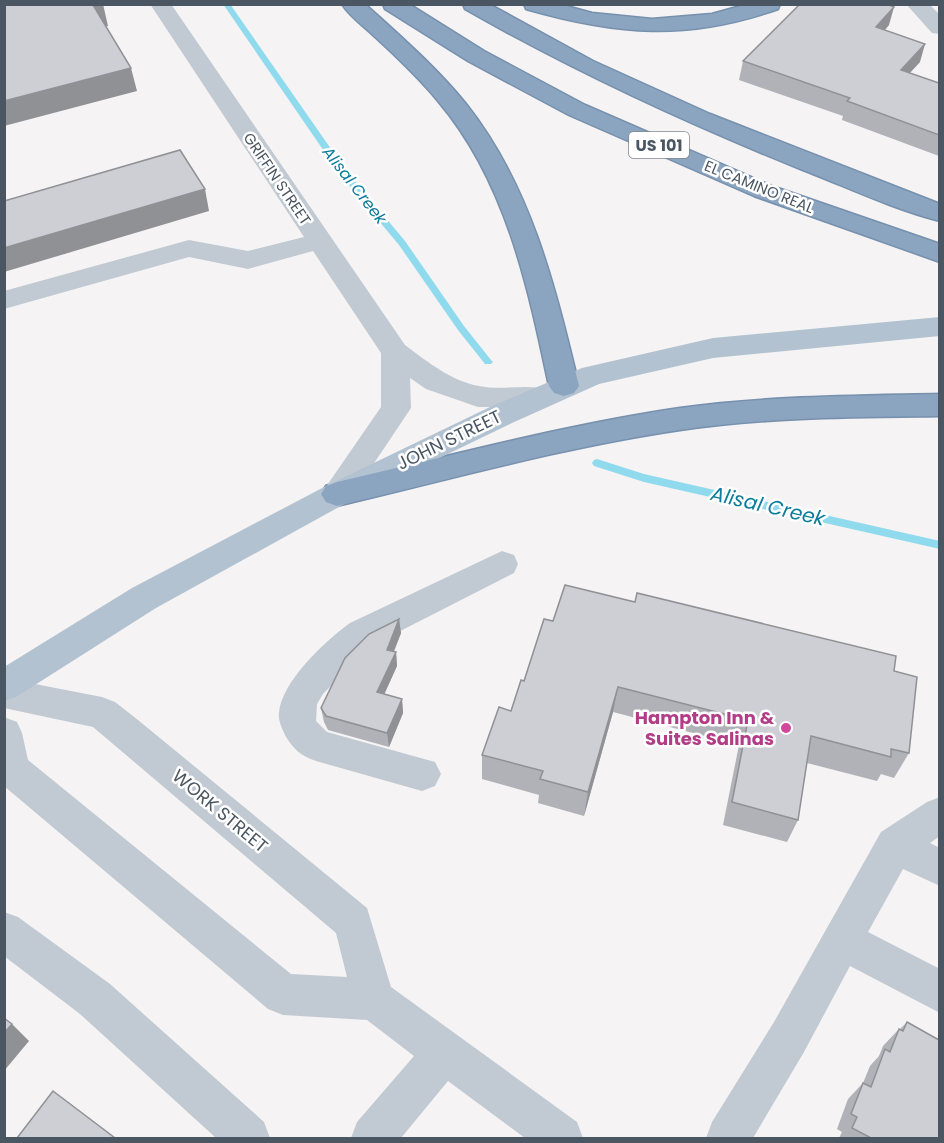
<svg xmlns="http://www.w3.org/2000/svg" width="944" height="1143" font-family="Poppins,sans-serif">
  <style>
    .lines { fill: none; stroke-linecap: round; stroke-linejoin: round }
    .stream { fill: #90daee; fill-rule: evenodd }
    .highway-casing { stroke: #7690ad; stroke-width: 3 }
    .minor { fill: #c1cad2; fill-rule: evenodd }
    .major { fill: #b3c2d1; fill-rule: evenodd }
    .highway { fill: #8ba5c1; fill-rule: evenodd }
    .wall { fill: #b0b2b7 }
    .shaded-wall { fill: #909195 }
    .building { fill: #cdcfd5; stroke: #909195; stroke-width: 1.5 }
    .hotel-dot { fill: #d1479c; stroke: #fff; stroke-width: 2 }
    .labels { text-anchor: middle; stroke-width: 5; stroke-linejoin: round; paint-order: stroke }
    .far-street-label { font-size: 15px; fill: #4a5661; stroke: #fff }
    .shield { fill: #fff; stroke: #808990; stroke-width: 1.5 }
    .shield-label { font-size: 16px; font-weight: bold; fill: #4a5661 }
    .far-water-label { font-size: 16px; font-style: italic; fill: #0c7c9b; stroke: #fff }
    .street-label { font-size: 18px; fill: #4a5661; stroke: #fff }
    .hotel-label { font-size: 18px; font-weight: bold; fill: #b23c85; stroke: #fff; text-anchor: end }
    .water-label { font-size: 20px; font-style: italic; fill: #0c7c9b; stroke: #fff }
  </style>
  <rect width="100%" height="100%" fill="#f5f3f3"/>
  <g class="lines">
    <!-- stream -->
    <g class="stream">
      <polygon points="223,4 230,4 345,169 405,241 464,326 491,360 493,362 491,364 485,364 458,330 399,245 339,173"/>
      <polygon points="597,459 644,474 940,541 940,549 644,482 594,466 592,463 594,460"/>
    </g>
    <defs>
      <g id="highway">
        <path d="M 342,4 L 365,4 C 400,36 436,67 466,104 C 531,186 555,287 579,386 L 574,393 L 564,396 L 554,393 L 549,386 C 528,286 506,181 438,101 C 419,78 397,57 374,36 C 364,26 350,17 342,4 Z"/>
        <polygon points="383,4 409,4 484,51 585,105 772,186 940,244 940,262 754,196 569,115 468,61 385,9"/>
        <path d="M 463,4 L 489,4 L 593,61 L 710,114 L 940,204 L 940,221 C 893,209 847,187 803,170 C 686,123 574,71 465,9 Z"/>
        <path d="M 524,4 L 559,4 L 592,13 L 652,19 L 712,14 L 748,4 L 780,4 L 778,9 C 687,41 617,35 526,9 Z"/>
        <path d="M 940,394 L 940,416 C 853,417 766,417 680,430 C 564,447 451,479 337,506 L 326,502 L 321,494 L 326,486 L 337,482 C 451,456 564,425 680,408 C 766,396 853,396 940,394 Z"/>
      </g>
    </defs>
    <!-- highway casing -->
    <use href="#highway" class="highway-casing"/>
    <!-- minor -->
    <g class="minor">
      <path d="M 150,4 L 171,4 L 405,345 C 428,362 451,381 479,386 C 503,391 527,383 550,390 L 555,397 L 550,404 L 540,407 L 478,407 L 426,389 L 410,378 L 411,408 L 348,502 L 337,506 L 326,502 L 321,494 L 381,407 L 381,353 L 313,251 L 248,269 L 189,257 L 4,309 L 4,291 L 189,240 L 248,251 L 304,237 Z"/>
      <polygon points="906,4 929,4 940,15 940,34 932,33"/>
      <path d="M 502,551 L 514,555 L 518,564 L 514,573 L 369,647 L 323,694 L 317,704 L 316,721 L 327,732 L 435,762 L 441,774 L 435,786 L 422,791 L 316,761 C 301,756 293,749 285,735 C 282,728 278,721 279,713 C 281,682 326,640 350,623 Z"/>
      <polygon points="4,678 102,697 115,702 138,720 367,908 391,987 577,1122 583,1138 525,1138 448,1081 401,1138 351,1138 357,1122 414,1056 367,1020 283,1015 268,1009 4,786 4,717 17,722 22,733 28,760 291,974 347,977 336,933 93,727 4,708"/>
      <polygon points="940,797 940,836 930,843 940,848 940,886 903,869 868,932 940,969 940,1013 850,966 804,1052 753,1138 706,1138 712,1122 774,1022 881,832 927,802"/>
      <polygon points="4,912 18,917 110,984 264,1122 270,1138 216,1138 80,1014 4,956"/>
    </g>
    <!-- major -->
    <polygon class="major" points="940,317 940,336 713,358 599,384 512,423 348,502 156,608 16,697 4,701 4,667 132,588 326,486 490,407 582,368 713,338"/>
    <!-- highway -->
    <use href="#highway" class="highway"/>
  </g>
  <!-- wall -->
  <g class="wall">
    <polygon points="889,25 885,30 920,62 910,73 939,83 939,156 842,120 843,116 739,80 743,61"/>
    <polygon points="399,619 401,633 394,651 396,652 397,666 384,694 402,699 403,713 389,747 328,730 324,722 321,708"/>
    <polygon points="553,621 894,671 909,753 894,778 881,774 877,781 807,763 798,820 787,842 723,825 739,745 613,712 584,816 538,803 539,795 482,779 482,755 511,711"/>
    <polygon points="907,1022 939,1138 839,1138 842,1132 837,1129 848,1099 863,1083 870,1066 879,1056 883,1046 899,1029 900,1029"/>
  </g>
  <!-- shaded-wall -->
  <g class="shaded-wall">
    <polygon points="97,4 103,4 108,26 99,28 93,5"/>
    <polygon points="894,7 889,25 871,45 876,27"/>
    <polygon points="925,44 920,62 895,88 901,70"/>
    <polygon points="131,68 137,91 4,126 4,101"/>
    <polygon points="205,189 209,211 4,272 4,248"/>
    <polygon points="399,619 401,633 389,664 387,650"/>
    <polygon points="396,652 397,666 379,706 377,692"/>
    <polygon points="618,687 613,712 584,816 588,792"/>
    <polygon points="402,699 403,713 389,747 387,733"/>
    <polygon points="12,1024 29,1041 4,1071 4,1033"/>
  </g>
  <!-- building -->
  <g class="building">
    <polygon points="4,4 97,4 93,5 131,68 4,101"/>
    <polygon points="800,4 887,4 894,7 876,27 925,44 901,70 939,83 939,135 847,101 850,98 743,61"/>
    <polygon points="180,150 205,189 4,248 4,201"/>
    <polygon points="565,585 635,602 637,593 896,656 894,671 917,677 909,753 891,749 891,757 811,736 798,820 732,802 748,720 618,687 588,792 540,779 543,771 482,755 499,707 511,711 521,680 524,681 544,619 553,621"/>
    <polygon points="399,619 387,650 396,652 377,692 402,699 387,733 326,716 321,708 345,658 369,634"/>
    <polygon points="4,1018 12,1024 4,1033"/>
    <polygon points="907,1022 939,1040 939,1138 871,1138 852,1128 857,1117 851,1114 863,1083 871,1087 885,1049 890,1052 899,1029 903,1031"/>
    <polygon points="53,1091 115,1138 17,1138"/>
  </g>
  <!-- markers -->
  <circle class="hotel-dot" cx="786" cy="728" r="6"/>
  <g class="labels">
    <!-- far-street labels -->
    <g class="far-street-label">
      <text transform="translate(277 179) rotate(56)" y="5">GRIFFIN STREET</text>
      <text transform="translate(759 187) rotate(22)" y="5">EL CAMINO REAL</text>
    </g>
    <!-- shield labels -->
    <rect class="shield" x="629" y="132" width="60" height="26" rx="4.5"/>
    <g class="shield-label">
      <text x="659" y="151">US 101</text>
    </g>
    <!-- far-water labels -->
    <g class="far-water-label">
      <text transform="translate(355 185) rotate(52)" y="6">Alisal Creek</text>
    </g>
    <!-- street labels -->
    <g class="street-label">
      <text transform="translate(449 440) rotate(-26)" y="6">JOHN STREET</text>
      <text transform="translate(220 811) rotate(40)" y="6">WORK STREET</text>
    </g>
    <!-- hotel labels -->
    <g class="hotel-label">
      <text x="774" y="724">Hampton Inn &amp;<tspan x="774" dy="21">Suites Salinas</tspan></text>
    </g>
    <!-- water labels -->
    <g class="water-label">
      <text transform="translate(768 506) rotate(13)" y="7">Alisal Creek</text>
    </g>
  </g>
  <!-- border -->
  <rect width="944" height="1143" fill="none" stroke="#4a5661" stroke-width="12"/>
</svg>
